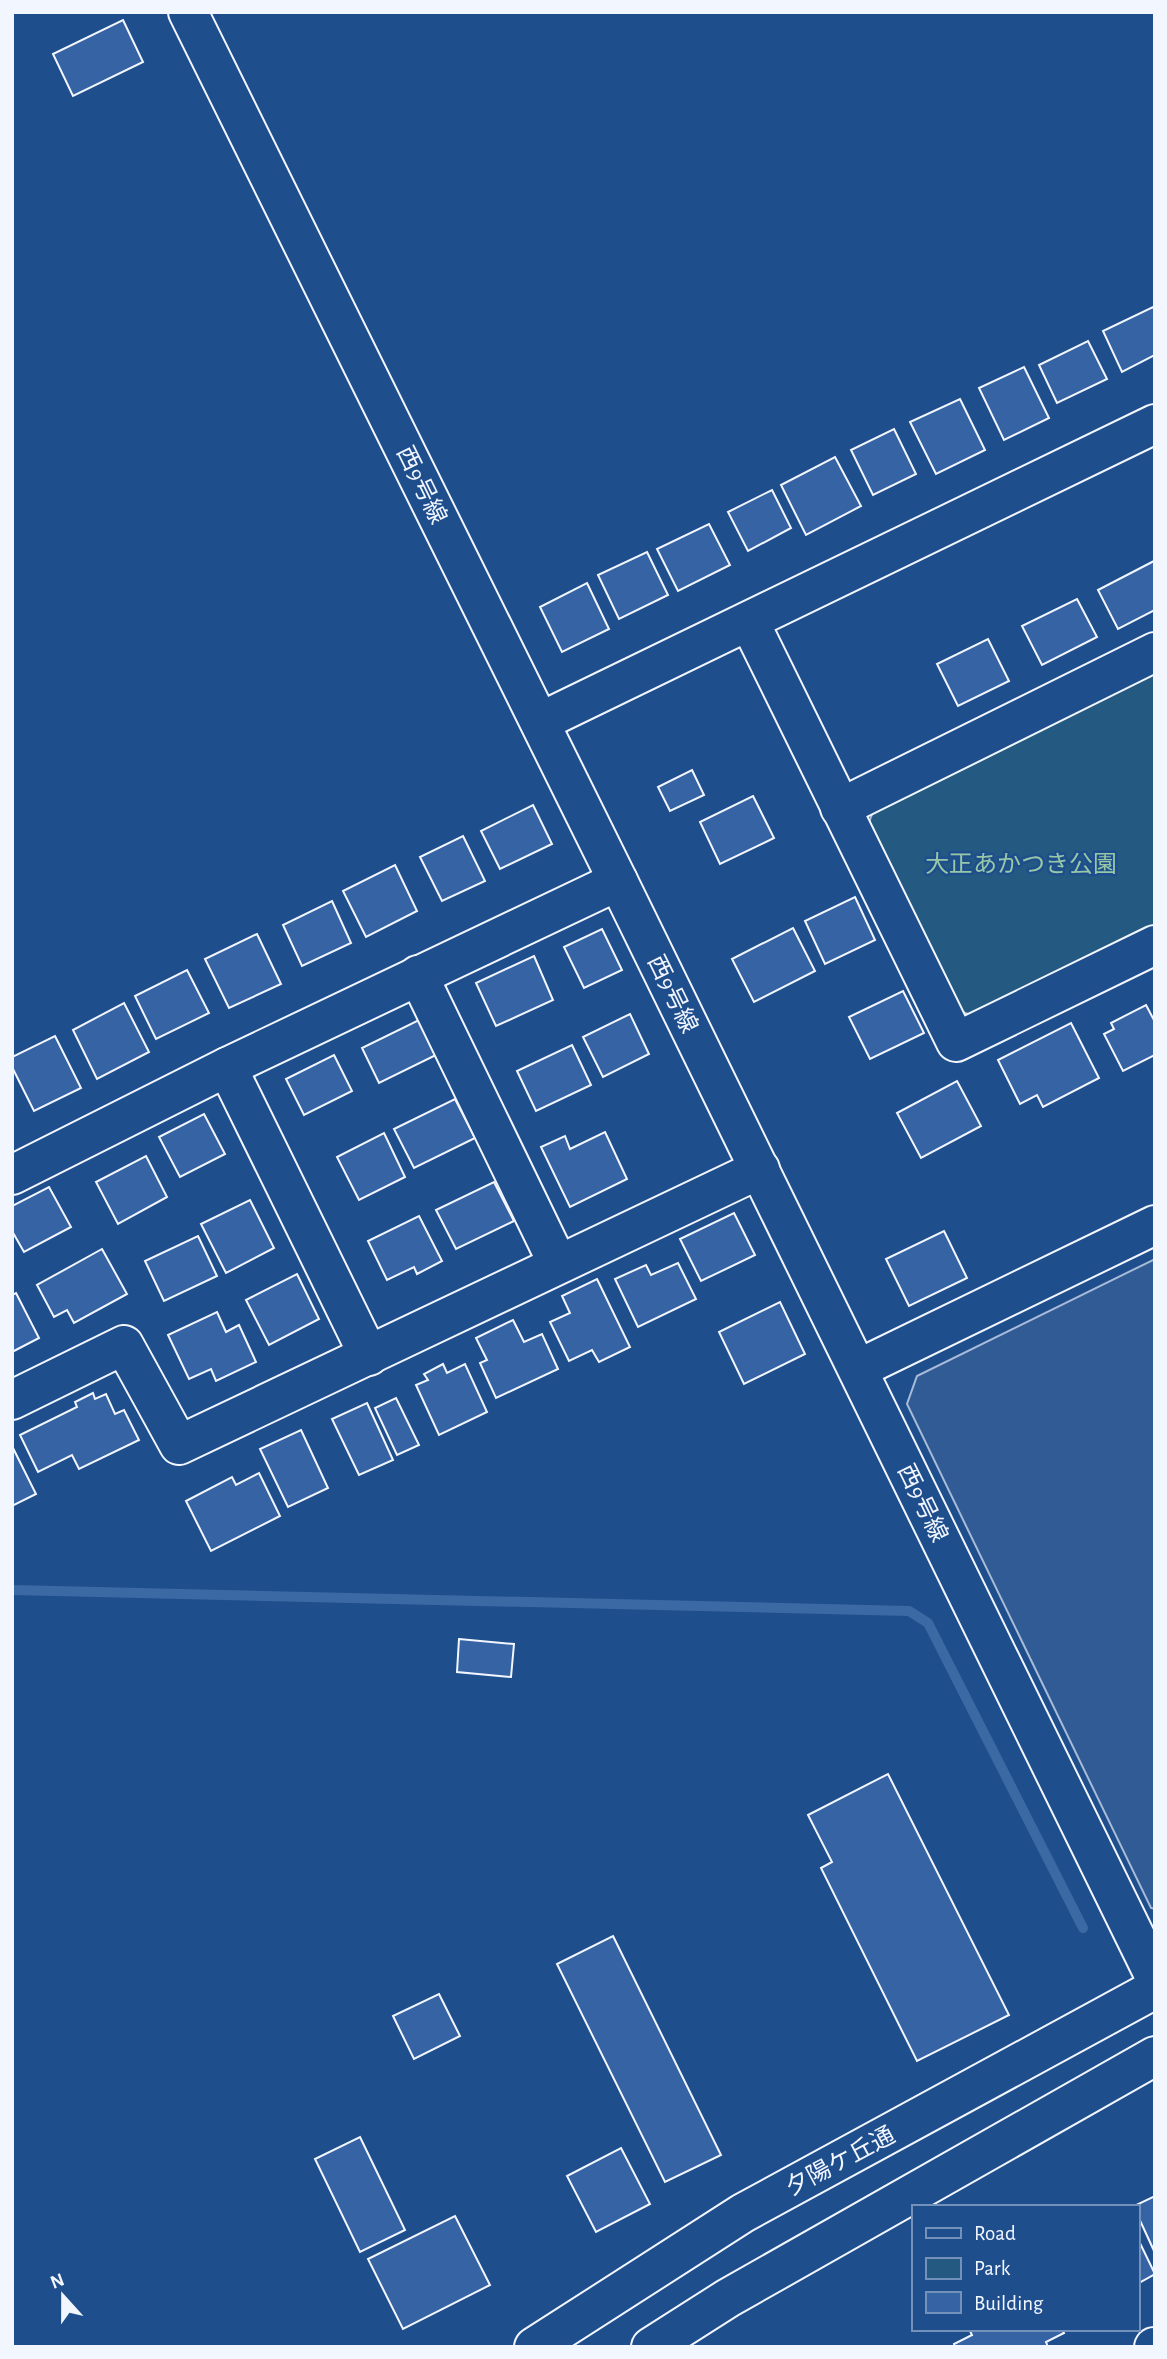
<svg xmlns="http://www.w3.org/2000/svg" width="1167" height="2359" font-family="'Alegreya Sans','Noto Sans JP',sans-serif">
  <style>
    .green { fill: #245a82; stroke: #a8bbd7; stroke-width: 2 }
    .parking { fill: #305b95; stroke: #a8bbd7; stroke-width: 2 }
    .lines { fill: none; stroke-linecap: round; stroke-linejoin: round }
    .stream { stroke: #3b69a3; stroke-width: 10 }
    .building { fill: #3563a3; stroke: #f2f6ff; stroke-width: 2 }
    .minor-casing { stroke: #f2f6ff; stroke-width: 42 }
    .minor { stroke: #1f4e8c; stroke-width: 38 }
    .labels { text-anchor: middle; stroke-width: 5; stroke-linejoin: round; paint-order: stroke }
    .street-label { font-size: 24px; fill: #f2f6ff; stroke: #1f4e8c }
    .park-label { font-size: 24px; fill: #97c8a6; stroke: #1f4e8c }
  </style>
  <rect width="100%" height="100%" fill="#1f4e8c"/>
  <!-- green -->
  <polygon class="green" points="1155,670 1155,926 971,1015 951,1008 865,833 874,809"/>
  <!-- parking -->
  <polygon class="parking" points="1155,1259 1155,1909 1151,1908 907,1404 917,1376"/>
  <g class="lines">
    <!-- stream -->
    <polyline class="stream" points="12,1590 909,1611 928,1623 1083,1928"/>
  </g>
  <!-- building -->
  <g class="building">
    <polygon points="123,20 143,62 73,96 53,54"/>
    <polygon points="1153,307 1155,311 1155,355 1122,372 1103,331"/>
    <polygon points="1088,341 1107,379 1057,403 1039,365"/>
    <polygon points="1024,367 1049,418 1004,440 979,388"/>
    <polygon points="960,399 985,450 936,474 910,422"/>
    <polygon points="894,429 916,474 873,495 851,450"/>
    <polygon points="835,457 861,506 806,535 781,485"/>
    <polygon points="772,490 791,528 748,551 728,512"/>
    <polygon points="709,524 730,565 678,591 657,549"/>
    <polygon points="647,552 668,595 619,619 598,575"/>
    <polygon points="1154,561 1155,610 1118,629 1098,590"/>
    <polygon points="587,583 609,629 562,652 540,607"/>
    <polygon points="1077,599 1097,637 1042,665 1022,626"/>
    <polygon points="988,639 1009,681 958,706 937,664"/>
    <polygon points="692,770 704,795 670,811 658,787"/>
    <polygon points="753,796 774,838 720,864 700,822"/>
    <polygon points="533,805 552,844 500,869 481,831"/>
    <polygon points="463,836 485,881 442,901 420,857"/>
    <polygon points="395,865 417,911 366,937 343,891"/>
    <polygon points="855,897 875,940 825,964 805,921"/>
    <polygon points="332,901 351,943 302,966 283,925"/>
    <polygon points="793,928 815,971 754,1002 732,959"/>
    <polygon points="602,929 622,970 584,988 564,947"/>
    <polygon points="257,934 281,984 229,1008 205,959"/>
    <polygon points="534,956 553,1000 496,1026 476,983"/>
    <polygon points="187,970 209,1013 156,1039 135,996"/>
    <polygon points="903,991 924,1033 870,1059 849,1017"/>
    <polygon points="124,1003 149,1052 97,1079 73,1030"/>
    <polygon points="1146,1005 1155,1022 1155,1055 1123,1071 1104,1034 1114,1029 1111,1023"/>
    <polygon points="630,1014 649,1054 603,1077 583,1037"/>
    <polygon points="421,1019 438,1054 379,1083 362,1048"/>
    <polygon points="1071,1023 1099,1078 1043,1107 1037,1095 1020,1104 998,1060"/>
    <polygon points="55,1036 81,1088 34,1111 12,1067 12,1057"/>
    <polygon points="572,1045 591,1085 536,1111 517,1071"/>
    <polygon points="334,1055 352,1091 304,1115 286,1079"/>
    <polygon points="957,1081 981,1126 921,1158 897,1113"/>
    <polygon points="455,1099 475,1138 414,1168 394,1129"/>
    <polygon points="204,1114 225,1154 180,1177 159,1137"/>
    <polygon points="605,1132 627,1179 570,1207 541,1147 565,1136 570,1149"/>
    <polygon points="384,1133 405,1177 359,1200 337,1157"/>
    <polygon points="146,1156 167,1197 118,1224 96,1182"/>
    <polygon points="494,1182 514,1221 456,1249 436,1210"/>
    <polygon points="49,1187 71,1227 24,1252 12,1231 12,1206"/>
    <polygon points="250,1200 274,1248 226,1273 201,1224"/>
    <polygon points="734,1213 755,1255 701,1281 680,1239"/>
    <polygon points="419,1216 442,1261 417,1274 414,1267 387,1280 368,1241"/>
    <polygon points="944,1231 967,1278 909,1306 886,1259"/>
    <polygon points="198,1236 217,1276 164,1301 145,1261"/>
    <polygon points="102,1249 127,1294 74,1323 67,1310 54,1317 37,1285"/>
    <polygon points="678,1263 696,1299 638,1327 615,1279 646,1265 651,1275"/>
    <polygon points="297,1274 319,1319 269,1345 246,1300"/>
    <polygon points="597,1279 630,1347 599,1362 592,1350 569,1361 550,1322 570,1313 562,1296"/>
    <polygon points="16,1293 39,1338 12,1352 12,1295"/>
    <polygon points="780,1302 805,1354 744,1384 719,1332"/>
    <polygon points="217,1312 226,1332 239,1325 256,1362 216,1381 211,1369 189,1379 168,1335"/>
    <polygon points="513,1320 524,1342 542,1334 558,1369 496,1398 480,1363 487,1360 476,1338"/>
    <polygon points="443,1364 447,1373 465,1364 487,1412 439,1435 416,1385 428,1380 424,1374"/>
    <polygon points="93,1393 95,1399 106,1394 115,1414 124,1410 139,1440 79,1469 72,1455 38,1472 20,1435 77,1407 75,1402"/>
    <polygon points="396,1398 419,1445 397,1455 375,1408"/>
    <polygon points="367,1403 393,1460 359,1475 332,1419"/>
    <polygon points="301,1430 328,1488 288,1507 260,1449"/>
    <polygon points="12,1446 36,1494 12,1506"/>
    <polygon points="259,1473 280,1516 211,1551 186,1501 232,1477 236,1485"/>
    <polygon points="459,1639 514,1644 511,1677 457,1672"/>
    <polygon points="888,1774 1009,2015 917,2061 821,1868 832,1862 808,1815"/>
    <polygon points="613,1936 721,2155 665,2182 557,1964"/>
    <polygon points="439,1994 460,2036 414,2059 393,2016"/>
    <polygon points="360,2137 405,2230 360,2252 315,2159"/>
    <polygon points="621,2148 650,2204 596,2232 567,2176"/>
    <polygon points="1155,2196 1155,2253 1137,2214 1137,2207 1134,2206"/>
    <polygon points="455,2216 490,2285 403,2329 368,2259"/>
    <polygon points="1137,2237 1155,2274 1137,2284"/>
    <polygon points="969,2329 1062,2329 1064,2333 1046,2342 1048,2347 955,2347 954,2344 972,2335"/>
  </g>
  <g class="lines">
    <defs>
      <g id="minor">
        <polyline points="188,12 618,881 1155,1977"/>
        <polyline points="749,621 956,1042 1155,945"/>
        <polyline points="540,722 1155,424"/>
        <polyline points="840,808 1155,652"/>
        <polyline points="418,975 558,1264"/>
        <polyline points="227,1067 369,1356"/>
        <polyline points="12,1175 227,1067 618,881"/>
        <polyline points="858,1369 1155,1225"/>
        <polyline points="12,1400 124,1345 179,1445 760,1169"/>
        <polyline points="534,2347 743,2213 1155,1989"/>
        <polyline points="651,2347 728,2298 1155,2056"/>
        <polyline points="1154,2347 1155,2347"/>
      </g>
    </defs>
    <!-- minor casing -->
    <use href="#minor" class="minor-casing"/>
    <!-- minor -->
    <use href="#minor" class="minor"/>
  </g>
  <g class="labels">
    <!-- street labels -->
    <g class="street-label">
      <text transform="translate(422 485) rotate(64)" y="8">西9号線</text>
      <text transform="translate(673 994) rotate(64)" y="8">西9号線</text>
      <text transform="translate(923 1503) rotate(64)" y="8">西9号線</text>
      <text transform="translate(840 2161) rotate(-28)" y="8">夕陽ケ丘通</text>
    </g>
    <!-- park labels -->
    <g class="park-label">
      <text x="1021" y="872">大正あかつき公園</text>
    </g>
  </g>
  <!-- border -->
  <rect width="1167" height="2359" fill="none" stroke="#f2f6ff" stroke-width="28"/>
  <!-- legend -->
  <rect x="912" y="2205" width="228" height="126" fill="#1f4e8c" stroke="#7391ba" stroke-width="2"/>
  <rect x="926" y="2228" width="35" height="10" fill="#1f4e8c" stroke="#7391ba" stroke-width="2"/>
  <text x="974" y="2240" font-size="21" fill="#f2f6ff">Road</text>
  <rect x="926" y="2258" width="35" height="21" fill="#245a82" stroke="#7391ba" stroke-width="2"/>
  <text x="974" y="2275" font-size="21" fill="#f2f6ff">Park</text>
  <rect x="926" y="2292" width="35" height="21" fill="#3563a3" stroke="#7391ba" stroke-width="2"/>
  <text x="974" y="2310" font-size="21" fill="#f2f6ff">Building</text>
  <!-- north arrow -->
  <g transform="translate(63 2296) rotate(339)" stroke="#1f4e8c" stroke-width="5" paint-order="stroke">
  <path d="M0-5L12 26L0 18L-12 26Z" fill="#f2f6ff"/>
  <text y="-10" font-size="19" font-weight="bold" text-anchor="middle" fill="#f2f6ff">N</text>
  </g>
</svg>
